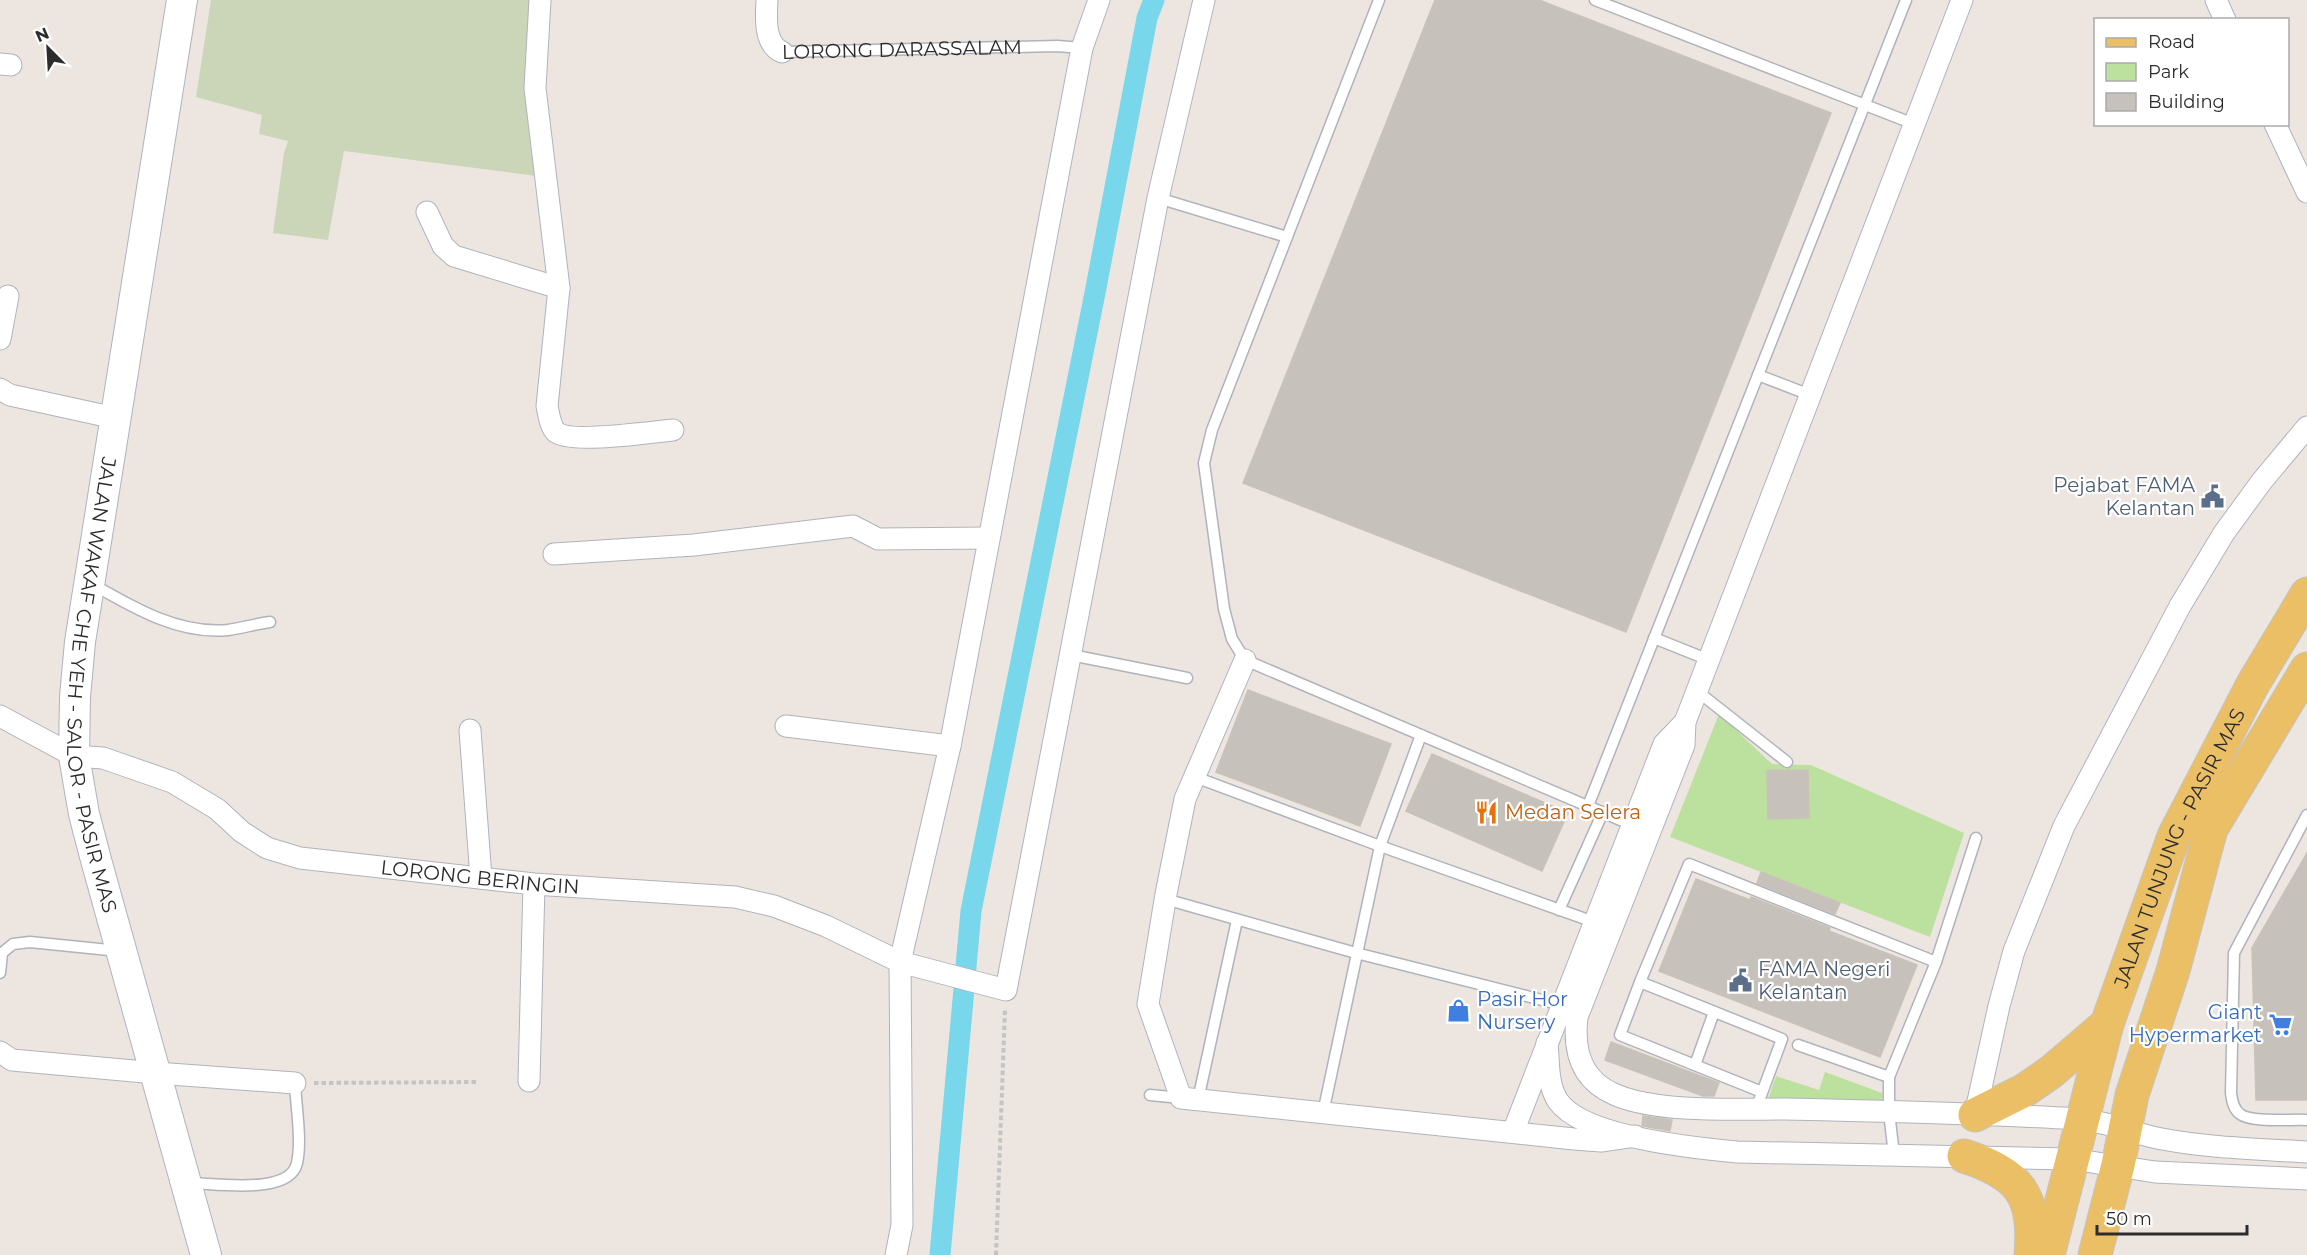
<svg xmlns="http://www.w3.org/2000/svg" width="2307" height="1255" font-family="Montserrat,sans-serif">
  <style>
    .green { fill: #bce19f }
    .cemetery { fill: #cad6b7 }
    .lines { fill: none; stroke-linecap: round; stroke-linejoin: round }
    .canal { stroke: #78d7ea; stroke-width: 21 }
    .building { fill: #c6c1bb; stroke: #c9c2b9; stroke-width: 1.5 }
    .lane-casing { stroke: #b0b3bc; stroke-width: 13 }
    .street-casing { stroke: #b0b3bc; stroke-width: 23 }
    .secondary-casing { stroke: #b0b3bc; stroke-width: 32 }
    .primary-casing { stroke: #c4c4c4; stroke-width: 35 }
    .path { stroke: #c4c4c4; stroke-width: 4; stroke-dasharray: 4.5 3; stroke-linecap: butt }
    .lane { stroke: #fff; stroke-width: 10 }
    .street { stroke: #fff; stroke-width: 21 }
    .secondary { stroke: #fff; stroke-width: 30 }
    .primary { stroke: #ebbf66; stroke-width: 33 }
    .labels { text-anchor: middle; stroke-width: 4.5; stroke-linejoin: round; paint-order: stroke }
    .street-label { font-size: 20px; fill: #2c2c2c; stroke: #fff }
    .service-label { font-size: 20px; fill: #4e5e75; stroke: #fff; text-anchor: end }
    .food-label { font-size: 20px; fill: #c56008; stroke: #fff; text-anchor: start }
    .shop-label { font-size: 20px; fill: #366cbe; stroke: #fff; text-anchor: start }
  </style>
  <rect width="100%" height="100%" fill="#ede6e0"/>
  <!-- green -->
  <g class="green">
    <polygon points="1719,714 1772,764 1811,765 1964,833 1930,937 1670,837"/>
    <polygon points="1825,1072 1882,1093 1882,1109 1766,1105 1776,1076 1819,1090"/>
  </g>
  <!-- cemetery -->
  <polygon class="cemetery" points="211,0 532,0 537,176 344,151 328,240 273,233 284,153 288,141 259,134 262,115 196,97"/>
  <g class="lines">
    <!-- canal -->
    <polyline class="canal" points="940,1255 971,911 1095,293 1147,18 1154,0"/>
  </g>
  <!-- building -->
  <g class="building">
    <polygon points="1435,0 1539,0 1831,113 1626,632 1243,483"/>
    <polygon points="1248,690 1391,744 1360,826 1216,772"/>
    <polygon points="1432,754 1568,813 1542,871 1406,811"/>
    <polygon points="1767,770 1808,770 1809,818 1768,819"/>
    <polygon points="2307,853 2307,1100 2256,1100 2252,948"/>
    <polygon points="1761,872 1840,903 1835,914 1757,883"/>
    <polygon points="1696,879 1750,900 1751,897 1830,928 1829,931 1917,965 1880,1057 1659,971"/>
    <polygon points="1611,1042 1719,1083 1714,1096 1703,1096 1605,1060"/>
    <polygon points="1643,1116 1672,1120 1670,1131 1642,1126"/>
  </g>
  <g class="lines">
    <defs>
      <g id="lane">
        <polyline points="1379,0 1212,430 1204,463 1224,609 1232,639 1245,660 1632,825"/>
        <polyline points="1595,0 1914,124"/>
        <path id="s1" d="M 782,52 L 1057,46 L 1082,48"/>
        <polyline points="1158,198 1287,237"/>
        <polyline points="1758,375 1810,395"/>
        <path d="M 92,584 C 132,607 179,635 228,630 C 242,628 256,624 270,622"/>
        <polyline points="1654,638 1709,660"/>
        <polyline points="1071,655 1187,678"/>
        <polyline points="1697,691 1787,762"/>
        <polyline points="1195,777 1380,846 1594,922"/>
        <polyline points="1588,806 1906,0"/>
        <path d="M 2307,815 L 2234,953 L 2231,1093 C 2232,1100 2233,1109 2240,1114 C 2251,1123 2292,1119 2307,1120"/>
        <polyline points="1165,899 1356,953 1562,1005"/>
        <polyline points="1559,910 1603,812"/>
        <polyline points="0,973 2,953 13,944 30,942 119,951"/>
        <polyline points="1640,982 1620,1035 1762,1092"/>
        <polyline points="1798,1045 1889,1077 1889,1112 1894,1155"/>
        <polyline points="1695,1065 1714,1012"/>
        <polyline points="1889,1077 1936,962 1976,838"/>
        <polyline points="1150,1095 1181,1098"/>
        <polyline points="1198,1100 1237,920"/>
        <polyline points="1756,1109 1782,1039 1640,982 1689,864 1936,962"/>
        <polyline points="1323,1113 1380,846 1421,735"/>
        <path d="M 189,1183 C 214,1183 290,1196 297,1163 C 302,1140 296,1107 295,1083"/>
      </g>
      <g id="street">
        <path d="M 540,0 L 535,88 L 559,288 L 547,406 C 549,415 550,426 556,432 C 570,444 652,432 673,430"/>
        <path d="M 767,0 C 766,18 764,44 782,52"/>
        <path d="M 1962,0 L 1685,722 L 1684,745 L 1577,1017 C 1573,1052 1582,1081 1616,1095 C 1659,1113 1736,1109 1783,1109 C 1881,1111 1980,1113 2078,1119 C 2107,1121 2134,1134 2162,1139 C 2210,1148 2258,1149 2307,1152"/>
        <polyline points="2216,0 2225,20"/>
        <polyline points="0,64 11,65"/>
        <polyline points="2275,124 2307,192"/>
        <polyline points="427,212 443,246 454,256 559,288"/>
        <polyline points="0,339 8,296"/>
        <polyline points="0,389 10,395 115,418"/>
        <polyline points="554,554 694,545 853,526 878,539 989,538"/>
        <polyline points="1245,660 1185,799 1166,894 1148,1004 1181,1098 1574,1139 1601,1141 1635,1136"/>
        <path id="s2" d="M 0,716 L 74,756 L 103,758 L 172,782 L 217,809 L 242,832 L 267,848 L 300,858 L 534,884 L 735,897 L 774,906 L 826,926 L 900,962 L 1006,990 L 1158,198 L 1204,0"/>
        <polyline points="786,726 950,746"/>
        <polyline points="470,730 481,878"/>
        <path d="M 1547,1043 C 1549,1062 1547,1084 1558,1101 C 1583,1137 1694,1148 1737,1152 L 2072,1159 L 2155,1172 L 2307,1179"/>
        <polyline points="0,1052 12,1060 156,1073 295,1083"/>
        <polyline points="529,1081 534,884"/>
        <polyline points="1975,1115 1999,1006 2014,951 2064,826 2180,606 2224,533 2262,481 2307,427"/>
        <polyline points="1513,1132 1664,744 1685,722"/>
        <polyline points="896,1255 902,1225 900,962 950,746 1082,48 1099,0"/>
      </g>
      <g id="secondary">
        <path id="s3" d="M 182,0 L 80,642 L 75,697 L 74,756 L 84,814 L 96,860 L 206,1255"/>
      </g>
      <g id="primary">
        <polyline points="1975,1115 2025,1090 2051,1072 2107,1024"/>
        <path d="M 1964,1156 C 2020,1174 2036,1195 2031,1255"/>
        <path id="s4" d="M 2048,1255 L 2107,1024 L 2174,836 L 2253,684 L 2307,594"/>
        <polyline points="2095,1255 2118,1165 2132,1095 2173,971 2211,829 2307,669"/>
      </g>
    </defs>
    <!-- lane casing -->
    <use href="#lane" class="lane-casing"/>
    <!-- street casing -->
    <use href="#street" class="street-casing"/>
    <!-- secondary casing -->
    <use href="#secondary" class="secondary-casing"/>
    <!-- primary casing -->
    <use href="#primary" class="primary-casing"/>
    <!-- path -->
    <g class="path">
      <polyline points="314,1083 479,1082"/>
      <polyline points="996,1255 1005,1009"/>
    </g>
    <!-- lane -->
    <use href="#lane" class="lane"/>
    <!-- street -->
    <use href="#street" class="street"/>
    <!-- secondary -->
    <use href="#secondary" class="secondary"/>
    <!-- primary -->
    <use href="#primary" class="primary"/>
  </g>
  <!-- icons -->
  <defs>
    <symbol id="civic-bare" viewBox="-9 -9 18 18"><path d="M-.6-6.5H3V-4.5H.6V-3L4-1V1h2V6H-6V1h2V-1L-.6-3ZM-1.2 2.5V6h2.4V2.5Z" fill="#5c6f8a" stroke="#fff" stroke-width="2.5" paint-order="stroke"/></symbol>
    <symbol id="restaurant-bare" viewBox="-9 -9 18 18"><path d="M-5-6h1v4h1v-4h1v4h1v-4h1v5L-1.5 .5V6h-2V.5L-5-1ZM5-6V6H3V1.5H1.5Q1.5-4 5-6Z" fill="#e8710a" stroke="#fff" stroke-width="2.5" paint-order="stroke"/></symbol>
    <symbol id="shop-bare" viewBox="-9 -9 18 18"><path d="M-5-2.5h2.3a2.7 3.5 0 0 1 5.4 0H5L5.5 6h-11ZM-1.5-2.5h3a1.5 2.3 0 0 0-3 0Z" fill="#3f7fe0" stroke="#fff" stroke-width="2.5" paint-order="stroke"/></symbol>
    <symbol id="supermarket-bare" viewBox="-9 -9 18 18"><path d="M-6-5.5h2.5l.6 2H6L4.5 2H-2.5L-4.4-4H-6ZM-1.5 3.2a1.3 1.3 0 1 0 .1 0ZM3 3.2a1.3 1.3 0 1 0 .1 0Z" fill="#3f7fe0" stroke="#fff" stroke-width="2.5" paint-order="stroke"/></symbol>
  </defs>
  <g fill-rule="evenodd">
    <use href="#civic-bare" x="2196" y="480" width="33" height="33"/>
    <use href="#restaurant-bare" x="1470" y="796" width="33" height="33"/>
    <use href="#civic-bare" x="1724" y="964" width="33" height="33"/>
    <use href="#shop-bare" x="1442" y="994" width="33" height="33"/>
    <use href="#supermarket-bare" x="2264" y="1008" width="33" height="33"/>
  </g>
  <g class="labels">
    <!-- street labels -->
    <g class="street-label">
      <text dy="7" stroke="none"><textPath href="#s1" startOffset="120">LORONG DARASSALAM</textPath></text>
      <text dy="7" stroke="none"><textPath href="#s3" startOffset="694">JALAN WAKAF CHE YEH - SALOR - PASIR MAS</textPath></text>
      <text dy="7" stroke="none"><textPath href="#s4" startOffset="429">JALAN TUNJUNG - PASIR MAS</textPath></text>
      <text dy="7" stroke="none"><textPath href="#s2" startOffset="518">LORONG BERINGIN</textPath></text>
    </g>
    <!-- service labels -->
    <g class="service-label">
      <text x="2195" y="492">Pejabat FAMA<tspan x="2195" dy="23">Kelantan</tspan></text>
      <text x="1758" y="976" text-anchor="start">FAMA Negeri<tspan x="1758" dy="23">Kelantan</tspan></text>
    </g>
    <!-- food labels -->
    <g class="food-label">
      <text x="1505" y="819">Medan Selera</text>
    </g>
    <!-- shop labels -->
    <g class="shop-label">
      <text x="1477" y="1006">Pasir Hor<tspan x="1477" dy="23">Nursery</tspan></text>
      <text x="2262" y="1019" text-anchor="end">Giant<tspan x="2262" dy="23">Hypermarket</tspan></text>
    </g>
  </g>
  <!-- legend -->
  <rect x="2094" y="18" width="195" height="108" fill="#ffffff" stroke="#ababab" stroke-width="1.5"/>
  <rect x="2106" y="38" width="30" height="9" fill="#ebbf66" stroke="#ababab" stroke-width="1.5"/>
  <text x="2148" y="48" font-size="18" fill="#2c2c2c">Road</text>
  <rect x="2106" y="63" width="30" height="18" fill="#bce19f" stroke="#ababab" stroke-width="1.5"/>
  <text x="2148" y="78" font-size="18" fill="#2c2c2c">Park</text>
  <rect x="2106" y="93" width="30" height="18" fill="#c6c1bb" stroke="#ababab" stroke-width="1.5"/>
  <text x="2148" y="108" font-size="18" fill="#2c2c2c">Building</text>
  <!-- north arrow -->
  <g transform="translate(48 48) rotate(336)" stroke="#ffffff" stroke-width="4.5" paint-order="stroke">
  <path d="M0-4.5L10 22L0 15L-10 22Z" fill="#2c2c2c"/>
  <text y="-9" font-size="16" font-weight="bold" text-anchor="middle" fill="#2c2c2c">N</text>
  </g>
  <!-- scale -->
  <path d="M2097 1225v9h150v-9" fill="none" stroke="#2c2c2c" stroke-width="3"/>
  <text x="2106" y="1225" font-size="18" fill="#2c2c2c" stroke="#ffffff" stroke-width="4.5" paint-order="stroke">50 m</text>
</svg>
